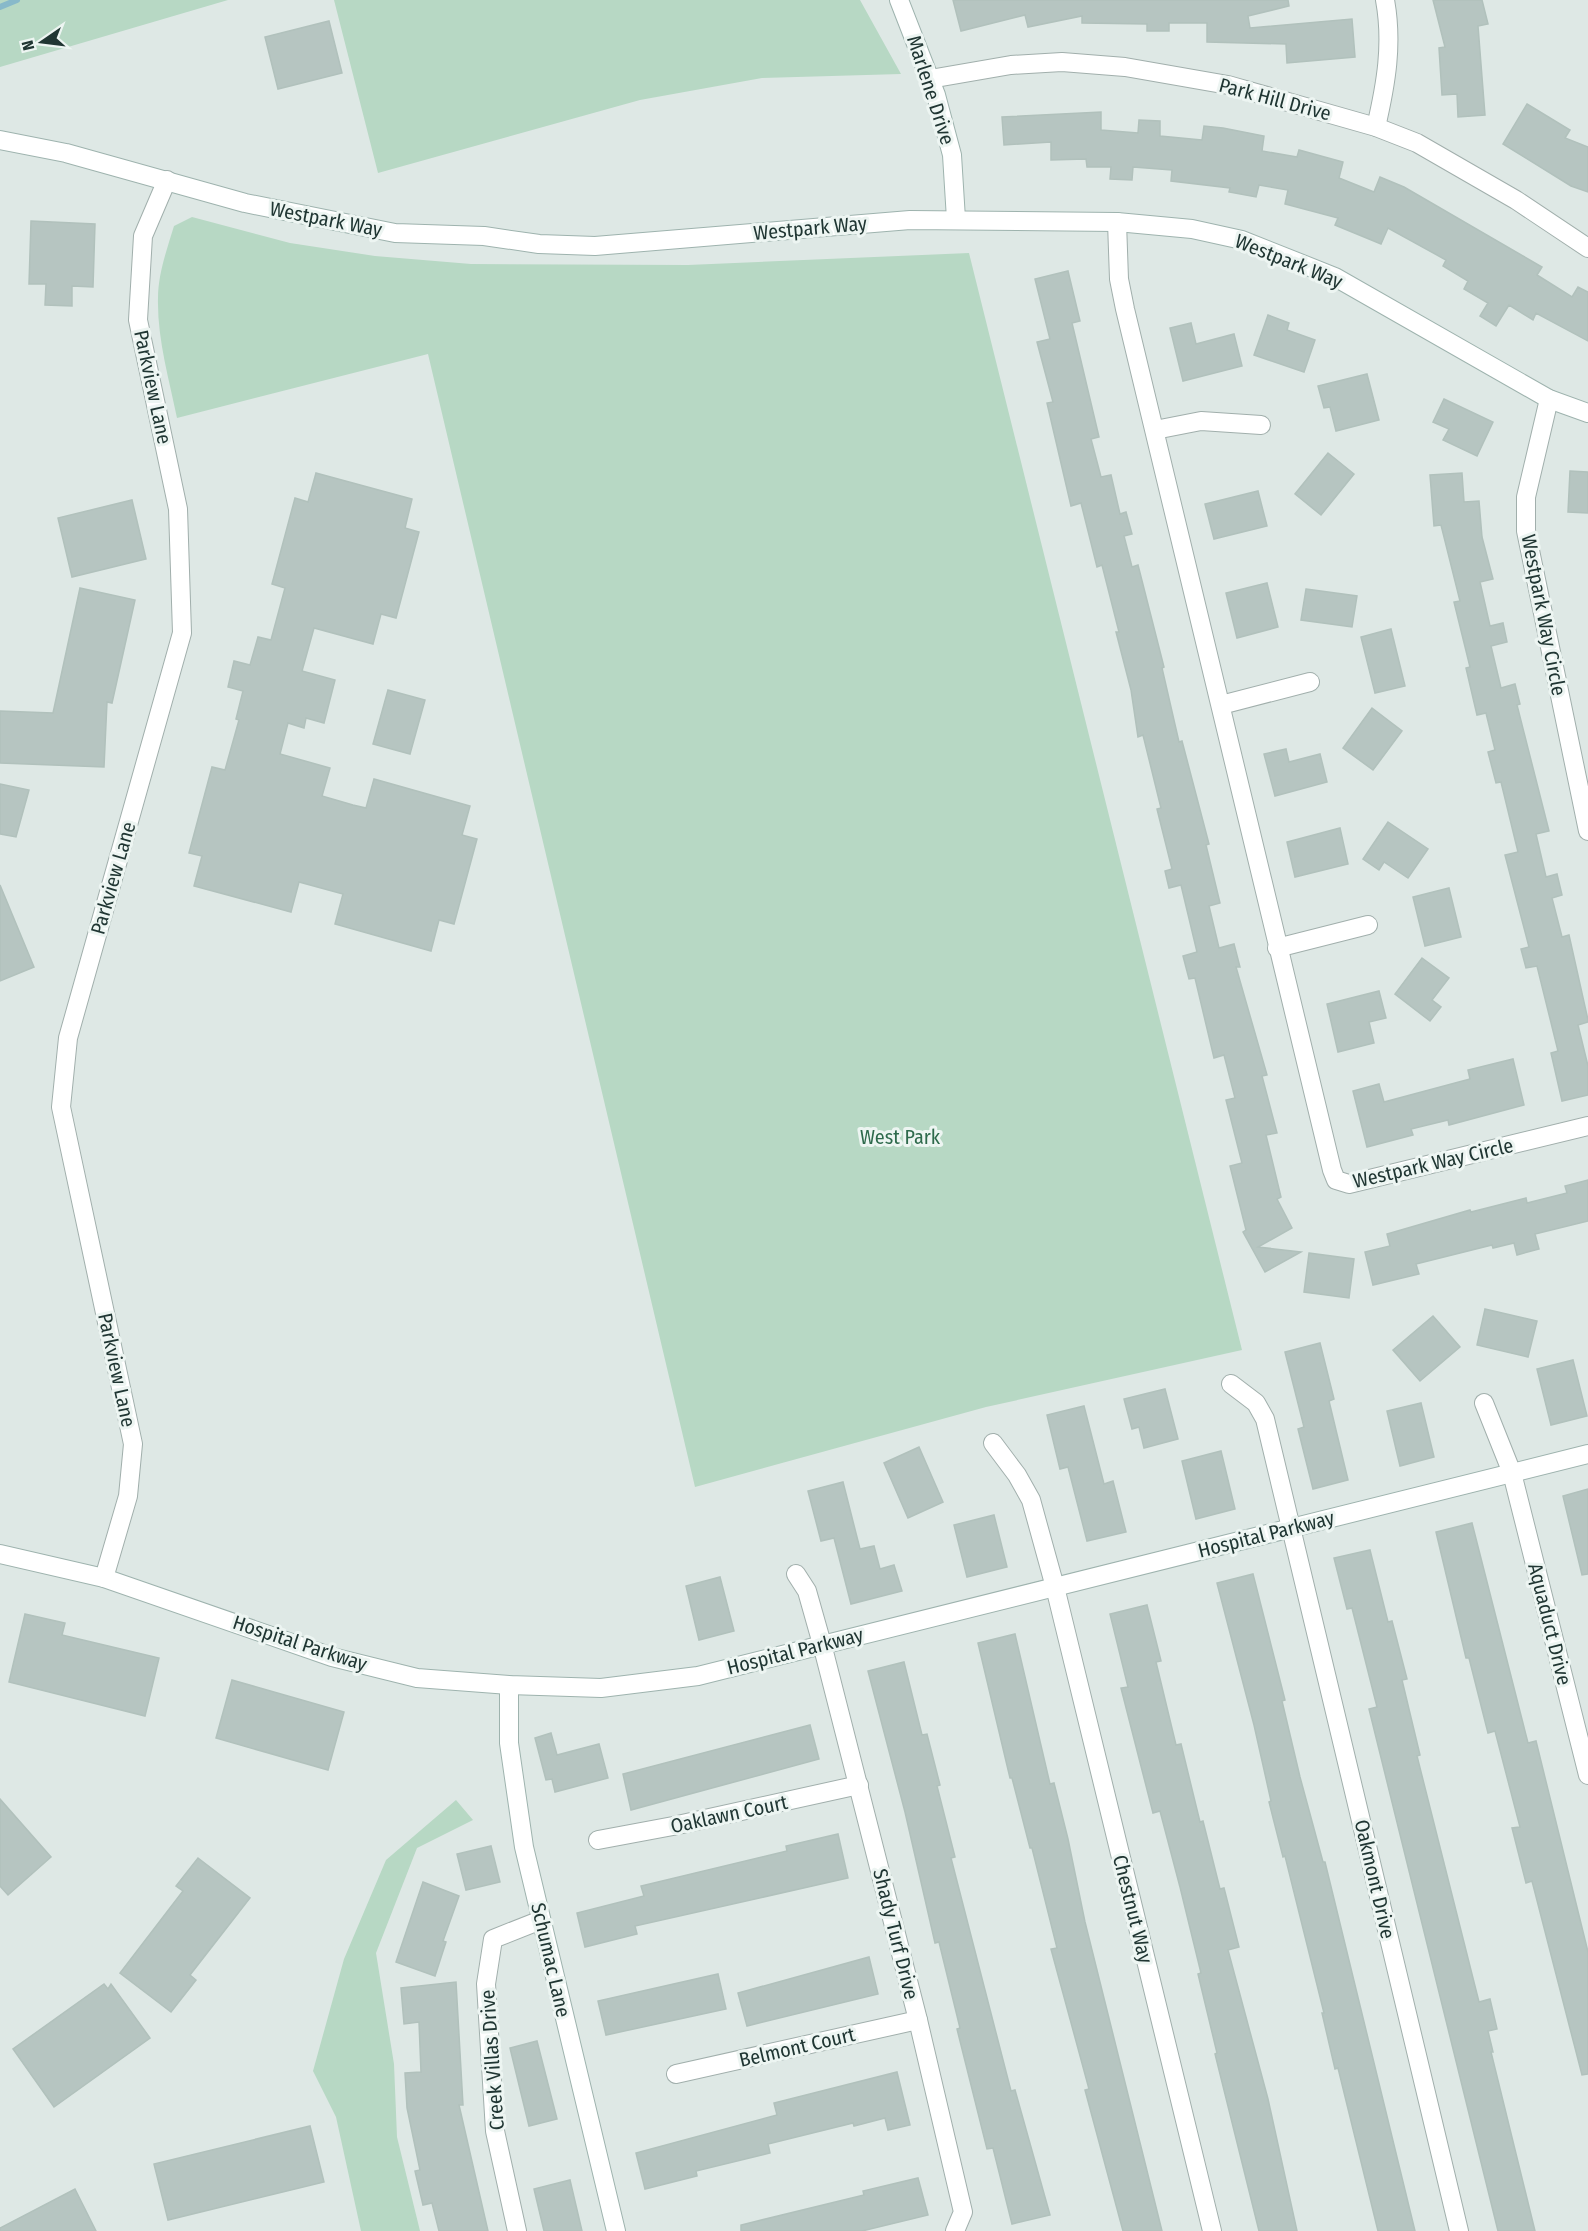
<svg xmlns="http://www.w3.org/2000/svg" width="1588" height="2231" font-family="'Fira Sans Condensed',sans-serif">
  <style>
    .green { fill: #b7d8c4 }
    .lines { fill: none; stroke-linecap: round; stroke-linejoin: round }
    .stream { stroke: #88b9ca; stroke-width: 6 }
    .building { fill: #b6c5c1; stroke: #b1c1bc; stroke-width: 1.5 }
    .street-casing { stroke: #a1afac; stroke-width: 20 }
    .secondary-casing { stroke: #9eb3ae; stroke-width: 20 }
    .street { stroke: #fff; stroke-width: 18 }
    .secondary { stroke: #fff; stroke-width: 18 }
    .labels { text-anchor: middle; stroke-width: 6; stroke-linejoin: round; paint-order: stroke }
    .street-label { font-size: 20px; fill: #203633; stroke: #edf5f2 }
    .park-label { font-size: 20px; fill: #2e6a4c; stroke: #edf5f2 }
  </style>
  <rect width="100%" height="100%" fill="#dee8e5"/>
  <!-- green -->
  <g class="green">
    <polygon points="0,0 228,0 0,67"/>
    <polygon points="334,0 860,0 901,74 762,78 640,100 378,173"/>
    <path d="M 192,217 L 290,243 L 375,256 L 471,264 L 688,265 L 969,253 L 1242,1350 L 986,1407 L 695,1487 L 428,354 L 177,418 C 169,379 157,338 158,298 C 158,274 167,249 174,226 Z"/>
    <polygon points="456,1800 473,1820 417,1848 376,1953 394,2064 397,2137 420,2231 361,2231 336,2117 313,2071 344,1959 386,1860"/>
  </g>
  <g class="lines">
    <!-- stream -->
    <polyline class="stream" points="0,7 17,0"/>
  </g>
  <!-- building -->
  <g class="building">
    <polygon points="953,0 1288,0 1289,6 1248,16 1250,28 1352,19 1355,57 1287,63 1286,44 1207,42 1207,23 1169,23 1169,31 1147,31 1147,24 1082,23 1082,16 1028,27 1025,15 961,31"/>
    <polygon points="1433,0 1482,0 1488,24 1478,26 1485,115 1458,117 1457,94 1442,95 1439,48 1445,47"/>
    <polygon points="329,21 342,73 278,89 265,37"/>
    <polygon points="1527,104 1570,130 1565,138 1588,147 1588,192 1571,186 1503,144"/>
    <polygon points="1101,112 1101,130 1138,133 1139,120 1160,121 1160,136 1202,140 1204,126 1223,128 1264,136 1262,151 1297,157 1299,150 1343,162 1339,178 1374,192 1380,177 1404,187 1542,267 1537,275 1572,297 1578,287 1588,292 1588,341 1536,313 1533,320 1509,305 1496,326 1480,316 1488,303 1464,289 1468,281 1443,266 1446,260 1388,228 1381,244 1335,225 1338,218 1285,204 1288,190 1259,185 1256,197 1229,192 1230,188 1171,181 1172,170 1133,167 1132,180 1110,179 1111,167 1087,167 1086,159 1051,160 1051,142 1004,145 1002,117"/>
    <polygon points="31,221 95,224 93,287 72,286 72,306 45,305 46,284 29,284"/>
    <polygon points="1068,271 1080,321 1072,323 1099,437 1091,439 1101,477 1111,475 1120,514 1126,512 1132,534 1124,536 1132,567 1138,565 1164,667 1162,668 1179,742 1182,741 1209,844 1206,845 1220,903 1209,906 1219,948 1234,944 1240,967 1236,967 1267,1075 1262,1076 1277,1133 1266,1135 1281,1197 1277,1199 1292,1228 1258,1247 1301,1252 1265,1272 1243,1232 1246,1230 1230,1166 1242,1163 1226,1100 1235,1098 1224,1055 1214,1058 1195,978 1189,979 1183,956 1197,952 1181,885 1169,888 1165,871 1172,869 1157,809 1161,808 1143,735 1138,737 1131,690 1116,632 1119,632 1102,565 1097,567 1081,503 1071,506 1047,403 1053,402 1037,342 1050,339 1035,279"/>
    <polygon points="1268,315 1289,323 1287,330 1315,340 1304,372 1254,355"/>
    <polygon points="1191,323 1196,344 1234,334 1242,366 1183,381 1170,328"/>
    <polygon points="1367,374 1379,420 1336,431 1330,407 1324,408 1318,386"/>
    <polygon points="1444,399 1493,422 1477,456 1443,440 1449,429 1433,422"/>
    <polygon points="1328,453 1354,474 1321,515 1295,494"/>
    <polygon points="1570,471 1588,472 1588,513 1568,512"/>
    <polygon points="316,473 412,499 405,528 419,532 396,618 381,614 373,644 314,628 302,671 335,680 324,723 306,718 304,728 288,723 280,754 330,768 322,796 353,805 366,808 374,779 470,806 462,835 477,839 454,924 439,920 431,951 335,924 343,894 299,882 291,912 194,886 202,856 189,853 212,767 225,770 239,720 236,719 243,691 228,687 234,661 250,665 258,637 271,640 285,588 272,584 295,498 308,502"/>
    <polygon points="1462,473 1464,502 1479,501 1482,537 1493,579 1480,582 1490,626 1503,623 1507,642 1491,646 1501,688 1515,684 1520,704 1517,705 1549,831 1536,834 1546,877 1557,874 1562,895 1552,898 1562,937 1569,935 1588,1020 1588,1022 1578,1025 1588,1066 1588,1095 1562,1101 1551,1053 1558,1051 1537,966 1526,968 1521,949 1529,947 1505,855 1518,852 1501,782 1496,783 1488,752 1495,750 1486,713 1477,715 1466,668 1470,667 1454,602 1460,601 1441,525 1434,526 1430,475"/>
    <polygon points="1258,491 1267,526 1214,539 1205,504"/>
    <polygon points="132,500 146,559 72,577 58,518"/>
    <polygon points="1267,583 1278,627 1237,638 1226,593"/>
    <polygon points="80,588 135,600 112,703 107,702 104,767 0,763 0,711 53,713"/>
    <polygon points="1306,589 1357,596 1352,627 1301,620"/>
    <polygon points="1391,629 1405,686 1375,693 1361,637"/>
    <polygon points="388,690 425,700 410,754 373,744"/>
    <polygon points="1372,708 1402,731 1373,770 1343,748"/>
    <polygon points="1286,749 1289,762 1320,754 1327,782 1275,796 1264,754"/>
    <polygon points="0,784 29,790 16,837 0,834"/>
    <polygon points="1388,822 1428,849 1408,878 1384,862 1379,870 1363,859"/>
    <polygon points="1340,828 1348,864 1295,877 1287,842"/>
    <polygon points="0,885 34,967 0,981"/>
    <polygon points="1449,888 1461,937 1425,946 1413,897"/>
    <polygon points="1422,958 1449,978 1432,1000 1441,1007 1430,1021 1395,994"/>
    <polygon points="1379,991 1386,1018 1369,1022 1374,1043 1338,1052 1327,1004"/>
    <polygon points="1513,1059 1524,1105 1449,1125 1448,1120 1411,1129 1413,1135 1367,1147 1353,1091 1379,1084 1384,1102 1470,1079 1468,1070"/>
    <polygon points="1588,1180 1588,1221 1535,1234 1539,1249 1517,1255 1514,1243 1493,1248 1492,1245 1416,1264 1419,1274 1373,1285 1365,1252 1390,1246 1387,1234 1470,1210 1471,1212 1526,1198 1527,1203 1567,1193 1565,1186"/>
    <polygon points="1309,1253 1354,1259 1349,1298 1304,1292"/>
    <polygon points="1485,1309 1537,1321 1528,1357 1477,1345"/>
    <polygon points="1433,1316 1460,1347 1420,1381 1393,1350"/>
    <polygon points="1320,1343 1334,1399 1329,1401 1348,1480 1313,1489 1298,1429 1304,1427 1285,1352"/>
    <polygon points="1573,1360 1587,1416 1551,1425 1537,1369"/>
    <polygon points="1165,1389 1178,1439 1144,1448 1139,1427 1132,1429 1124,1399"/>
    <polygon points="1421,1403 1434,1457 1400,1466 1387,1411"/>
    <polygon points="1084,1406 1104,1484 1113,1481 1126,1532 1087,1541 1068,1467 1060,1469 1047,1415"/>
    <polygon points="919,1447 943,1502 908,1518 884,1463"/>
    <polygon points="1221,1451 1235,1509 1196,1519 1182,1461"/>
    <polygon points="843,1482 860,1549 874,1546 880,1569 894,1565 902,1591 851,1604 834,1538 821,1541 808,1491"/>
    <polygon points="1588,1489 1588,1574 1582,1575 1563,1496"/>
    <polygon points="994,1515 1007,1567 967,1577 954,1525"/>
    <polygon points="1472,1523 1528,1743 1536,1741 1588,1952 1588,2074 1582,2075 1532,1881 1526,1883 1512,1828 1520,1827 1495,1731 1488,1733 1469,1658 1466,1658 1436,1532"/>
    <polygon points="1370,1550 1388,1622 1392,1621 1407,1679 1402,1680 1420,1755 1417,1756 1479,2002 1490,1999 1497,2029 1488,2031 1493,2052 1491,2052 1535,2231 1498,2231 1369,1709 1377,1707 1352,1608 1347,1609 1334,1558"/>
    <polygon points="1253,1574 1285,1700 1282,1701 1300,1777 1323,1862 1325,1862 1415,2231 1378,2231 1338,2068 1335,2069 1322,2013 1324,2013 1285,1856 1283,1857 1269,1802 1271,1801 1254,1725 1217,1583"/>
    <polygon points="720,1577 734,1631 699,1640 686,1586"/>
    <polygon points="1147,1605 1161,1661 1156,1662 1176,1745 1181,1744 1200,1822 1203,1821 1220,1889 1224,1888 1239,1947 1228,1950 1268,2099 1297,2231 1259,2231 1215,2054 1217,2053 1198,1974 1201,1973 1180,1887 1160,1811 1153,1813 1121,1688 1128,1687 1110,1614"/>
    <polygon points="25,1614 65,1623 62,1635 159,1658 145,1716 9,1682"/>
    <polygon points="1015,1634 1050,1784 1054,1783 1068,1839 1085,1922 1162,2231 1123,2231 1085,2090 1089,2089 1051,1949 1057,1948 1032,1848 1030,1848 1012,1778 1010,1778 978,1643"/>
    <polygon points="904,1662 922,1735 927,1734 940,1785 937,1786 955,1857 951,1858 1011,2091 1015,2090 1050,2215 1012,2224 993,2148 987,2149 957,2029 960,2028 939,1942 935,1943 905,1812 868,1671"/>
    <polygon points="232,1680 344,1712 328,1770 216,1738"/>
    <polygon points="810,1725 819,1759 631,1810 623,1774"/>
    <polygon points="551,1733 557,1755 599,1744 608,1778 555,1792 552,1779 546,1780 535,1738"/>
    <polygon points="0,1799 51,1857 8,1895 0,1886"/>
    <polygon points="838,1834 848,1878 635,1926 637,1934 585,1947 577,1913 644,1896 641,1886 787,1851 786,1846"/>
    <polygon points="491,1846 500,1882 466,1890 457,1854"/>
    <polygon points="198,1858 250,1898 190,1975 196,1980 171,2012 120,1973 183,1891 176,1886"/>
    <polygon points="423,1882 459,1896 443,1941 446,1942 435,1976 396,1962"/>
    <polygon points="869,1957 878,1994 747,2026 738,1993"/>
    <polygon points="718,1974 726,2009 606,2035 598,2001"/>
    <polygon points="456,1982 463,2105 459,2105 488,2231 439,2231 432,2203 423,2205 415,2171 420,2170 407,2108 405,2073 421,2072 419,2022 404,2024 401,1988"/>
    <polygon points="104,1984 108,1989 111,1984 150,2038 54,2107 13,2049"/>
    <polygon points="537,2041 557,2119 529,2126 510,2048"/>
    <polygon points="897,2072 910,2125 888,2130 885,2118 854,2126 853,2123 768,2144 770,2153 696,2171 697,2176 645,2189 636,2153 777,2115 774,2103"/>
    <polygon points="310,2126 324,2182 168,2220 154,2164"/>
    <polygon points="918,2178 928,2215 862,2231 741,2231 741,2225 864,2195 863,2191"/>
    <polygon points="570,2180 582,2231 544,2231 534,2189"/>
    <polygon points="75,2189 96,2231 0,2231 0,2228"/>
  </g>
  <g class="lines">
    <defs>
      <g id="street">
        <polyline points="930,79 1011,65 1062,62 1125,67 1228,85 1376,127 1417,143 1516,200 1588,248"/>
        <path d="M 1376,127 C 1386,84 1393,44 1385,0"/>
        <polyline points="1117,222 1119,279 1125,309 1332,1170 1336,1180 1349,1184 1588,1126"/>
        <polyline points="1549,399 1526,497 1526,531 1588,831"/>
        <polyline points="1155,430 1201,421 1261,425"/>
        <polyline points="1221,705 1310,682"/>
        <polyline points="1277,948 1368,925"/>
        <polyline points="1231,1384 1256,1403 1265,1419 1459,2231"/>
        <polyline points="1484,1403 1512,1473 1588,1775"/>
        <polyline points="993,1443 1017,1475 1031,1500 1055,1587 1212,2231"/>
        <polyline points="796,1574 807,1591 822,1644 918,2020 963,2212 955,2231"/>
        <polyline points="104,1578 128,1496 133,1444 61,1107 68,1038 182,633 178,509 138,320 143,236 167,180"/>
        <polyline points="598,1840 673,1826 859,1785"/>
        <polyline points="676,2074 918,2020"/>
        <polyline points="517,2231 495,2131 486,1984 493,1939 541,1920"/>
      </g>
      <g id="secondary">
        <polyline points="899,0 936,95 952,155 956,219"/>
        <polyline points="0,140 66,153 245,203 395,233 484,236 539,244 595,246 910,220 1117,222 1192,229 1242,240 1335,277 1549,399 1588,413"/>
        <polyline points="0,1554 104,1578 332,1657 417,1678 509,1685 601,1688 698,1676 1588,1454"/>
        <polyline points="509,1685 509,1743 524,1847 616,2231"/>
      </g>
    </defs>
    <!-- street casing -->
    <use href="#street" class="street-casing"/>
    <!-- secondary casing -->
    <use href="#secondary" class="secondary-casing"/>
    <!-- street -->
    <use href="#street" class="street"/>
    <!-- secondary -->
    <use href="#secondary" class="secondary"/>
  </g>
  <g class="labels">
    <!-- street labels -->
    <g class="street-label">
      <text transform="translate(931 90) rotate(72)" y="7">Marlene Drive</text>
      <text transform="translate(1275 99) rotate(15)" y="7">Park Hill Drive</text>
      <text transform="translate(326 219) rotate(11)" y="7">Westpark Way</text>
      <text transform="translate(810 228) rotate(-5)" y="7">Westpark Way</text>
      <text transform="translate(1289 261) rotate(22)" y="7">Westpark Way</text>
      <text transform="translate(153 387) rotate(78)" y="7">Parkview Lane</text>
      <text transform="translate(1544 615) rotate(79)" y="7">Westpark Way Circle</text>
      <text transform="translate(113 878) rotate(-74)" y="7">Parkview Lane</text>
      <text transform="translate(1433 1163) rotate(-13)" y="7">Westpark Way Circle</text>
      <text transform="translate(117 1370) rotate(78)" y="7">Parkview Lane</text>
      <text transform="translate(1266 1534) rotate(-14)" y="7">Hospital Parkway</text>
      <text transform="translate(1550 1624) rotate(76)" y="7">Aquaduct Drive</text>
      <text transform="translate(300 1643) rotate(18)" y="7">Hospital Parkway</text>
      <text transform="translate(795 1651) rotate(-14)" y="7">Hospital Parkway</text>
      <text transform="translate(729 1814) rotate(-12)" y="7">Oaklawn Court</text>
      <text transform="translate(1375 1879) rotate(77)" y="7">Oakmont Drive</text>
      <text transform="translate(1133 1909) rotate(76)" y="7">Chestnut Way</text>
      <text transform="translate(896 1934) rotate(76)" y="7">Shady Turf Drive</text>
      <text transform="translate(551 1960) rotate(77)" y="7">Schumac Lane</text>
      <text transform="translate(797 2047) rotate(-13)" y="7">Belmont Court</text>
      <text transform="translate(492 2060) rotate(-94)" y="7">Creek Villas Drive</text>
    </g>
    <!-- park labels -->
    <g class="park-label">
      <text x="900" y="1144">West Park</text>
    </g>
  </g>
  <!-- north arrow -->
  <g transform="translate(42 42) rotate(256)" stroke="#edf5f2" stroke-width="4.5" paint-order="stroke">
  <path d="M0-4.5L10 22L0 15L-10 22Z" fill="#203633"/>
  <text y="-9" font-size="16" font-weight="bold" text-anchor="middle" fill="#203633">N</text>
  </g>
</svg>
